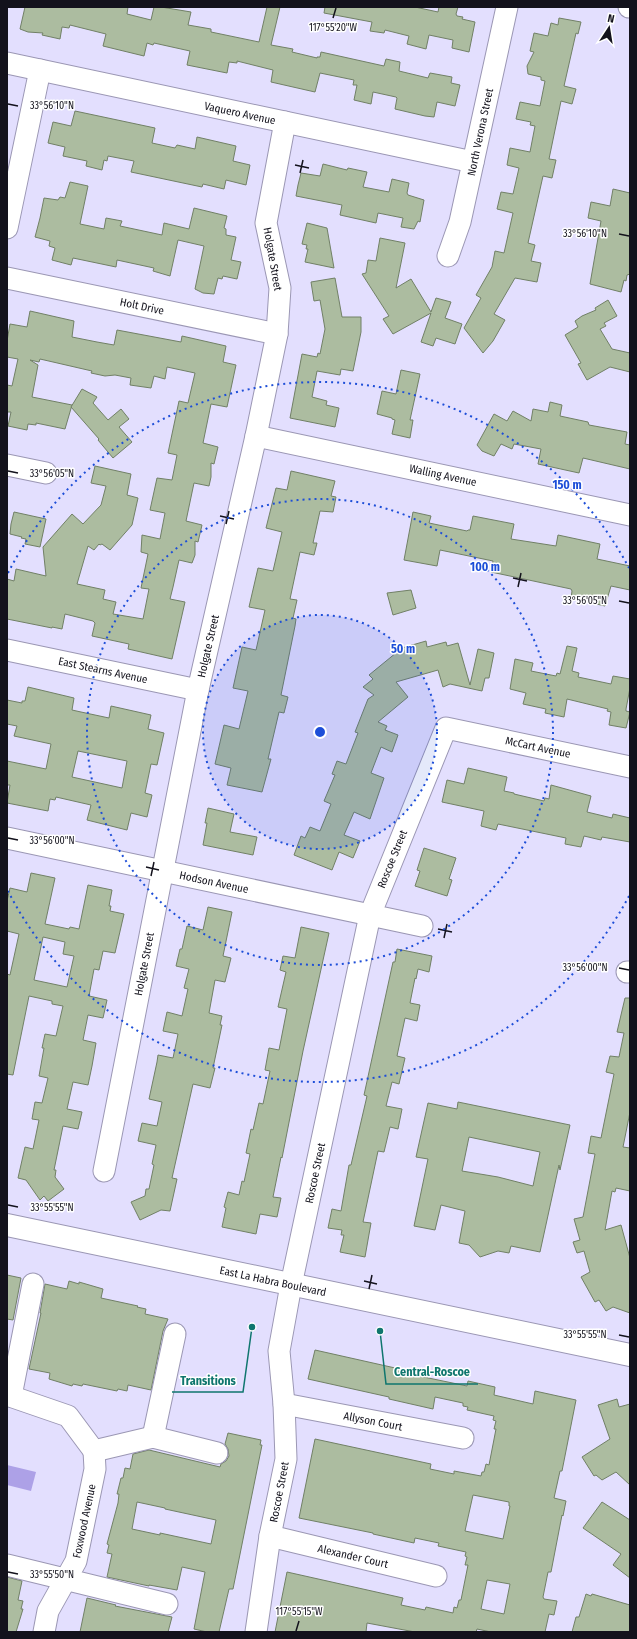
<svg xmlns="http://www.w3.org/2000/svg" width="637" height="1639" font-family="'Fira Sans Condensed',sans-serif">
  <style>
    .water { fill: #ada1e7 }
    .building { fill: #acbca0; stroke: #718066; fill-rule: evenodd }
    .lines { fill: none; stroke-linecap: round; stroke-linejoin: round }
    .minor-casing { stroke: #9b97b4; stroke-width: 23 }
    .major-casing { stroke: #9b97b4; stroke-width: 24 }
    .minor { stroke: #fff; stroke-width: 21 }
    .major { stroke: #fff; stroke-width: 22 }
    .ticks { fill: none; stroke: #13121c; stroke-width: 1.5 }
    .ring { fill: none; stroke: #1d4ed8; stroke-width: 2; stroke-dasharray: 2 4 }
    .labels { text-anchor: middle; stroke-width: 3; stroke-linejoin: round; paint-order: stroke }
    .street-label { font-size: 11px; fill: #13121c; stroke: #fff }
    .ticks-label { font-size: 10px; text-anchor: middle; fill: #13121c; stroke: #fff; stroke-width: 3; stroke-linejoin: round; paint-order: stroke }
    .centre { fill: #1d4ed8; stroke: #fff; stroke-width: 2 }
    .ring-label { font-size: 12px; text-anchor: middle; font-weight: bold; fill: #1d4ed8; stroke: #fff; stroke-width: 3; stroke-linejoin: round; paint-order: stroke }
    .leader { fill: none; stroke: #0f766e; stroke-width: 1.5 }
    .callout-dot { fill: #0f766e; stroke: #fff; stroke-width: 1.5 }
    .callout-label { font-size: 12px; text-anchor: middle; font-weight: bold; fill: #0f766e; stroke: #fff; stroke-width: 3; stroke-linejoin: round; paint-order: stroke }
  </style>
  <rect width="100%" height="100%" fill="#e3dffe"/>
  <!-- water -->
  <polygon class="water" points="7,1465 36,1472 31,1491 7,1485"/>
  <!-- building -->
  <g class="building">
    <polygon points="25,7 128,7 127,14 151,20 154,7 161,7 191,12 188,25 211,29 211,32 259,42 267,7 280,7 271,45 293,49 292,52 317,58 317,57 320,57 321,52 384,66 386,59 400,62 399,71 428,78 430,73 452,77 451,83 460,85 455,106 437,102 434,117 425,116 395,109 397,98 396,97 373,92 371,104 354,100 357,85 353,85 354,80 320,73 315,92 271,82 273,70 237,61 237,63 229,62 227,73 187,65 190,51 154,43 153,45 147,43 144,56 103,46 106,34 70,25 69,28 62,27 60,39 42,35 43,33 28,32 20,29"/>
    <polygon points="325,7 415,7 438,12 439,7 458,7 456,14 457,16 463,17 462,19 475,22 469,52 452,48 453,40 429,35 426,49 407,44 409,36 385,30 384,33 370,31 372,22 324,13"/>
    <polygon points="559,18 581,22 578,34 576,33 564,86 576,89 572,104 561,101 549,159 556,160 552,178 543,176 528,243 535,245 531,261 541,263 537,282 515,278 494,314 505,320 493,341 483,353 464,328 481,298 476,295 492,267 495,251 504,253 513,213 497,209 501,192 513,194 519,168 507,165 510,148 530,152 535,126 530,125 531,122 516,119 520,102 540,106 545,81 541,80 541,77 528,74 527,66 534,52 530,51 534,33 548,36 551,23 558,25"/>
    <polygon points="75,111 155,128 152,143 175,148 177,145 195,149 197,137 236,146 233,161 250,165 246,185 226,180 224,189 203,184 202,187 131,172 134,161 108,156 107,161 104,160 102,170 86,166 87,161 63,156 65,147 48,143 53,122 71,126"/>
    <polygon points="323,164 347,170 348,168 367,172 363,187 389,192 392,179 409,183 407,193 408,195 424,200 420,222 418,221 414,229 401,227 403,218 378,213 376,223 340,215 342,205 296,196 298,185 301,173 320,176"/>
    <polygon points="70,182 88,186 80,224 104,229 106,218 122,221 120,226 162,235 164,223 189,229 194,208 227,216 224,228 226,229 226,235 236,237 231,260 241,262 237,279 223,276 222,279 218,278 214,294 203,293 195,289 204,246 178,240 170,276 153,271 154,268 117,260 116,267 73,258 71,265 52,260 55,248 49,246 50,241 35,237 40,218 44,198 58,200 60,197 65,198"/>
    <polygon points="613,189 630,193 630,274 627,275 626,281 624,280 621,292 590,284 601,221 588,218 591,202 610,206"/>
    <polygon points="307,223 327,228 334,268 305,262 308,249 306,249 307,245 302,244"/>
    <polygon points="380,238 405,243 396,288 411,279 431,312 436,298 451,302 445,318 462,324 455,344 436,338 433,346 421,342 431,313 393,334 383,319 389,316 362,274 366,273 368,260 376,261"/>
    <polygon points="335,278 342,317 361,317 361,332 353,371 341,369 340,375 317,371 312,397 327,401 326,405 339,408 335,427 290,418 302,354 317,357 318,353 320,354 325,329 320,300 314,301 311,282"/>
    <polygon points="608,300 617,316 604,323 606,326 600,329 612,349 630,353 630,372 610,367 587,380 578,364 581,363 565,335 578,327 575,321 582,316 596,310 595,308"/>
    <polygon points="30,311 74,321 72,337 97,342 114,345 117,330 181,342 182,336 226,346 223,362 236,365 227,407 211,404 203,443 218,447 214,464 211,463 211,477 209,486 194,483 186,521 202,525 198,542 195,541 195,555 192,563 179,560 173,587 170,599 185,602 172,659 128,649 129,644 92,636 95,623 93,621 65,614 62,629 52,627 52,628 7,619 7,579 14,581 16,569 46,576 43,547 72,514 83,524 101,505 106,486 91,483 95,466 131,474 127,495 138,498 132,525 110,550 102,544 100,545 99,544 94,550 88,546 77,584 105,590 103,599 116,602 113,614 143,619 149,589 141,588 148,554 141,552 142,535 160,539 165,513 150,510 157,478 172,480 177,455 168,453 179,401 188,403 195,373 167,367 165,379 154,376 151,388 130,385 131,378 115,375 105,376 91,373 92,371 40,359 39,362 30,360 38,365 32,397 72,405 65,429 36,423 36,425 28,424 27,430 8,426 11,412 7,412 7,385 12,386 18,359 7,357 7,341 10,324 27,327"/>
    <polygon points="401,370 420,374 410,420 413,420 410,438 392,434 395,420 392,419 392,418 377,414 382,391 396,394"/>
    <polygon points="82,389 97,397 93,403 108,420 121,409 129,419 119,427 132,442 113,458 98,440 99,439 71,407"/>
    <polygon points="550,402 562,405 560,416 588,422 589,425 627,432 625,444 630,445 630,469 583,458 579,473 538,464 541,449 514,444 512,449 501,444 494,456 482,451 477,445 494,414 507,421 513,411 531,421 533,409 548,412"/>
    <polygon points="291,471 335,481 331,496 336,497 333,512 320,511 313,543 317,543 314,555 300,552 290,599 297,600 293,618 296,619 295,626 281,695 288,697 284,713 279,712 268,759 271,759 262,792 227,785 231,768 215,764 224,725 239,729 248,691 233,688 242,647 256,650 265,610 249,607 258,568 273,571 282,532 266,528 276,488 287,490"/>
    <polygon points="14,512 46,519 40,547 25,544 26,539 21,538 22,537 10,534 11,524"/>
    <polygon points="413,512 431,516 429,523 467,531 468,530 470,530 473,516 514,524 511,539 556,546 558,535 600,544 597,559 630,566 630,590 611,586 605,606 571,598 572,591 571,589 491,572 493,561 440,550 437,566 404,560"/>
    <polygon points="411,590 416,608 393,615 387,593"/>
    <polygon points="426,641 427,647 446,642 447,646 458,643 470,685 478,649 494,653 489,678 485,678 482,691 450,684 443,687 438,670 396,682 408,697 378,722 387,726 385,730 398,735 392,752 381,747 371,773 384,778 370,819 354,812 344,835 360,841 353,858 339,852 332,870 294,855 301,836 305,838 310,827 320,831 331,804 324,801 335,775 332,774 337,761 346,764 358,733 355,732 368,699 374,695 363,687 373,679 369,675 402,648"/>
    <polygon points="567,646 577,648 572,671 579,673 578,677 611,684 613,676 630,679 630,688 626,709 626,711 630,712 626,728 609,725 611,712 607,711 608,709 567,699 564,717 545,713 546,709 523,704 526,693 510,689 515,659 533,663 531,671 556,676 557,673 560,674"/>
    <path d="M 28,687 L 74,698 L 72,710 L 81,712 L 109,718 L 111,706 L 151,715 L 148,729 L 164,733 L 157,765 L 151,764 L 145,793 L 152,795 L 147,817 L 131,813 L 127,830 L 87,820 L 91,805 L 56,797 L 55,800 L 50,799 L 48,811 L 7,803 L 10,785 L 7,785 L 7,761 L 46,769 L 51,744 L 14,736 L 17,726 L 7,724 L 7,700 L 22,703 L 22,701 L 25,701 ZM 78,751 L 127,761 L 122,788 L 72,777 Z"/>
    <polygon points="468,768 507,777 504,791 514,793 514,794 544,801 545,798 549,799 551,785 591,796 587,812 612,818 613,814 630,818 630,842 602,837 601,840 584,836 581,847 565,844 566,838 498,824 496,830 481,826 484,811 442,802 447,780 464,784"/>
    <polygon points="208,808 234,814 230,832 257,837 253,855 203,845 207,823 205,823"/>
    <polygon points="424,848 456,858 449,879 452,880 447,896 415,886 420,871 417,870"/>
    <path d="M 31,873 L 55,878 L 45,924 L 69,929 L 70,927 L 79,929 L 88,885 L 112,890 L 109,906 L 111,906 L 110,911 L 124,914 L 115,953 L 103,951 L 99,970 L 94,969 L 89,996 L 107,1000 L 103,1018 L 88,1015 L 83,1040 L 96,1043 L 92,1066 L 88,1085 L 73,1082 L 67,1109 L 82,1112 L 78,1129 L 63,1126 L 54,1170 L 56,1170 L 55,1177 L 64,1189 L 48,1201 L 44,1196 L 40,1200 L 26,1180 L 18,1178 L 25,1147 L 33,1149 L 39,1120 L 32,1119 L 35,1102 L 42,1103 L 48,1078 L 39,1076 L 44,1048 L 42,1048 L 45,1034 L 56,1036 L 63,1006 L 52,1004 L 52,1001 L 29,996 L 13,1075 L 7,1074 L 7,974 L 10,975 L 19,934 L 7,931 L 7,901 L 10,888 L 27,892 ZM 43,937 L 65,942 L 63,954 L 74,956 L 67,987 L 34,980 Z"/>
    <polygon points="208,907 232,912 223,956 231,958 225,982 215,980 209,1013 222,1016 220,1025 222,1025 213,1068 215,1068 210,1088 193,1084 172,1178 177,1179 170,1211 161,1210 140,1220 131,1202 145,1196 146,1189 149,1189 154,1165 152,1164 156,1145 138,1141 142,1123 157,1126 162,1102 149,1099 157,1062 158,1055 173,1058 178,1034 163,1031 167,1012 182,1016 188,989 184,988 189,969 176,966 180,949 182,949 187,926 203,930"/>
    <polygon points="301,927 329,933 303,1051 282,1158 281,1157 273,1197 281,1198 277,1217 260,1214 256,1234 222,1227 226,1208 224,1207 228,1192 239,1195 242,1181 244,1182 250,1154 246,1153 251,1129 253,1130 259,1103 263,1104 270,1071 265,1070 269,1048 279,1050 287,1009 278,1007 286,972 280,970 283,956 295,958"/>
    <polygon points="397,949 432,956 429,972 418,969 416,979 415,978 410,1003 420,1005 417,1021 405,1018 397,1056 405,1058 399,1084 392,1082 386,1106 402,1109 398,1129 390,1127 384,1152 378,1151 363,1222 371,1223 365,1257 340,1252 344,1235 341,1235 342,1230 328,1228 332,1209 341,1211 349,1165 351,1165 354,1152 367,1096 364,1095 393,962 395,962"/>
    <polygon points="625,998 630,998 630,1112 623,1147 630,1148 630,1191 616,1188 615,1192 612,1191 605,1230 621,1225 630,1258 630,1313 613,1307 606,1311 599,1300 595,1302 581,1277 590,1272 584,1251 577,1253 573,1242 580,1240 574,1219 583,1217 595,1154 588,1153 591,1136 601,1138 614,1074 606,1072 610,1056 619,1057 624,1033 617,1032"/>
    <path d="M 458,1102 L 570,1125 L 560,1170 L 559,1165 L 540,1252 L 511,1246 L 509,1253 L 498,1251 L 480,1257 L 469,1245 L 459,1243 L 465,1211 L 441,1205 L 435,1230 L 414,1226 L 428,1159 L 416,1157 L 428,1103 L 457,1109 ZM 469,1137 L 540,1152 L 533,1186 L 498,1177 L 462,1171 Z"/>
    <polygon points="7,1275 21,1278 13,1320 7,1319"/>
    <polygon points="69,1281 79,1284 79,1282 103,1289 101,1298 138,1306 137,1307 146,1309 145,1314 168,1319 163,1331 151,1390 128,1385 127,1391 118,1389 117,1391 83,1384 82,1386 73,1384 72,1386 49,1379 50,1373 29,1369 41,1313 40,1313 45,1284 67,1289"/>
    <path d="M 315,1350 L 413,1372 L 415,1372 L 414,1375 L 467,1386 L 468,1381 L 495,1387 L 494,1395 L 533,1404 L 535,1391 L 576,1400 L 562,1471 L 560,1471 L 554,1498 L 566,1501 L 563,1516 L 562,1515 L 551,1572 L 548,1572 L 543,1597 L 544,1599 L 557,1601 L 554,1615 L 549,1614 L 545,1632 L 491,1632 L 477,1629 L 476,1632 L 415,1632 L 367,1623 L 366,1632 L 275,1632 L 287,1572 L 403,1598 L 401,1605 L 425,1610 L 426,1607 L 453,1613 L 454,1607 L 457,1608 L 459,1600 L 461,1600 L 468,1565 L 465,1565 L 467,1557 L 465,1556 L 466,1552 L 438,1546 L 439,1543 L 415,1538 L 414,1543 L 373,1534 L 373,1533 L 299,1518 L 315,1439 L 431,1464 L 430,1469 L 454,1474 L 454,1471 L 481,1476 L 482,1472 L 484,1472 L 486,1464 L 489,1465 L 496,1429 L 494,1429 L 496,1421 L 493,1420 L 494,1416 L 467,1410 L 468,1407 L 463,1406 L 463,1403 L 435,1397 L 433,1409 L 389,1399 L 389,1397 L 308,1379 ZM 473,1495 L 509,1502 L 509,1506 L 510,1506 L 503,1539 L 465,1531 ZM 487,1580 L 510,1584 L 504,1614 L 481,1609 Z"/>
    <polygon points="617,1399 619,1407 630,1404 630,1485 616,1472 602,1480 596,1475 594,1476 582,1457 610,1439 598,1405"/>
    <path d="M 228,1433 L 261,1440 L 260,1445 L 262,1445 L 233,1589 L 229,1589 L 219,1632 L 207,1632 L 194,1629 L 205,1572 L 182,1567 L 177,1590 L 149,1585 L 149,1586 L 107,1577 L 112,1554 L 107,1553 L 109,1545 L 107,1544 L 118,1503 L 119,1494 L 117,1494 L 121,1478 L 123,1478 L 125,1468 L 130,1469 L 133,1454 L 149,1450 L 220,1467 L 221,1464 L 226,1461 L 229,1456 L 228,1449 L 225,1444 ZM 137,1502 L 165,1508 L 165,1509 L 216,1520 L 211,1544 L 160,1533 L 160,1535 L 132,1529 Z"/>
    <polygon points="602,1502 630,1520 630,1578 613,1565 621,1554 583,1528"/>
    <polygon points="7,1577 22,1581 18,1600 23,1601 21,1609 23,1609 16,1632 7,1632"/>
    <polygon points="586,1594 591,1596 592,1594 630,1605 630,1632 572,1632 576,1617 579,1617"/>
    <polygon points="87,1598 116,1605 115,1606 172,1617 168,1632 80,1632"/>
  </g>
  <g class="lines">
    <defs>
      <g id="minor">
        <polyline points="629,7 630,7"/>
        <polyline points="7,63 473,162"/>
        <polyline points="7,228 40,70"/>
        <polyline points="448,256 460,222 507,7"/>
        <polyline points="7,278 277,334"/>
        <polyline points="256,436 630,515"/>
        <polyline points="7,465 46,473"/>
        <polyline points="7,650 198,690"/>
        <polyline points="7,838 422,926"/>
        <polyline points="627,972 630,972"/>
        <polyline points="104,1171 198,690 256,436 277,334 280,288 266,223 285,122"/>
        <polyline points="7,1395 68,1416 94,1451"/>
        <polyline points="11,1396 33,1284"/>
        <polyline points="284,1404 463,1438"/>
        <polyline points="153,1437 175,1334"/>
        <polyline points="94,1451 153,1437 217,1453"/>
        <polyline points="270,1536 436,1576"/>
        <polyline points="7,1565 167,1604"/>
        <polyline points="44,1632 48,1611 76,1561 95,1469 94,1451"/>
        <polyline points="256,1632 270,1536 286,1459 284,1404 279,1351 291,1285 370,915 446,728 630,767"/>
      </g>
      <polyline id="major" points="7,1225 630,1355"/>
    </defs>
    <!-- minor casing -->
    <use href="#minor" class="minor-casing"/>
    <!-- major casing -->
    <use href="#major" class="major-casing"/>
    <!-- minor -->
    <use href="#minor" class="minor"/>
    <!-- major -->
    <use href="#major" class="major"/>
  </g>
  <!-- ticks -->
  <path class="ticks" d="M 333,18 L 336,8M 8,104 L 18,106M 295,165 L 309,168M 300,173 L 303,160M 619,234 L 629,236M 8,471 L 18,473M 220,516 L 234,519M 226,524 L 229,511M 513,578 L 527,581M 518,587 L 521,573M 619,601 L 629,603M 8,838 L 18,840M 146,867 L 159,870M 151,876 L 154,862M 438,929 L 452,932M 444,938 L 447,924M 619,968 L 629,970M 8,1205 L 18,1207M 364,1281 L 377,1284M 369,1289 L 372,1275M 619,1335 L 629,1337M 8,1572 L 18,1574M 296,1631 L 299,1621"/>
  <!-- distance rings -->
  <circle cx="320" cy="732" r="117" fill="#1d4ed8" fill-opacity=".12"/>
  <g class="ring">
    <circle cx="320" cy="732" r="117"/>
    <circle cx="320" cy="732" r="233"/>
    <path d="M629 896A350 350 0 0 1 8 891M8 573A350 350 0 0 1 629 568"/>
  </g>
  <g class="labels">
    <!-- street labels -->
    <g class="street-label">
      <text transform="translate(240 113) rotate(12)" y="4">Vaquero Avenue</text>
      <text transform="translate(480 132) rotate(-78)" y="4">North Verona Street</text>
      <text transform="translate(273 259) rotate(80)" y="4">Holgate Street</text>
      <text transform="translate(142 306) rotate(12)" y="4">Holt Drive</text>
      <text transform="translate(443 475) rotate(12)" y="4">Walling Avenue</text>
      <text transform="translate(208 646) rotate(-77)" y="4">Holgate Street</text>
      <text transform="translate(103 670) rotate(12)" y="4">East Stearns Avenue</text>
      <text transform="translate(538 747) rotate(12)" y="4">McCart Avenue</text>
      <text transform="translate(392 859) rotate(-68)" y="4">Roscoe Street</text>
      <text transform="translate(214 882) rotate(12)" y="4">Hodson Avenue</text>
      <text transform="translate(144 964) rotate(-79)" y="4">Holgate Street</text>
      <text transform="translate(315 1173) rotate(-78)" y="4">Roscoe Street</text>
      <text transform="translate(273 1281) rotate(12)" y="4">East La Habra Boulevard</text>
      <text transform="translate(373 1421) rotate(11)" y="4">Allyson Court</text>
      <text transform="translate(279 1492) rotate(-79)" y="4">Roscoe Street</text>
      <text transform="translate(84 1521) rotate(-78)" y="4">Foxwood Avenue</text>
      <text transform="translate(353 1556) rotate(13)" y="4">Alexander Court</text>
    </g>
  </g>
  <g class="ticks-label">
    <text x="333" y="31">117°55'20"W</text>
    <text x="52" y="109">33°56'10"N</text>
    <text x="585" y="237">33°56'10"N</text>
    <text x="52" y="477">33°56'05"N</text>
    <text x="585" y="604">33°56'05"N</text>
    <text x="52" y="844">33°56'00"N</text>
    <text x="585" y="971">33°56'00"N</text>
    <text x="52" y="1211">33°55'55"N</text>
    <text x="585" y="1338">33°55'55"N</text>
    <text x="52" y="1578">33°55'50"N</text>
    <text x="299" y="1615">117°55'15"W</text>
  </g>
  <circle cx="320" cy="732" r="6" class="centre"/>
  <g class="ring-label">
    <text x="567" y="489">150 m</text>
    <text x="485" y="571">100 m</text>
    <text x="403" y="653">50 m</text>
  </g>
  <!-- callouts -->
  <path class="leader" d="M380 1331L386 1384H478M252 1327L243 1392H172"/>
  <g class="callout-dot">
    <circle cx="380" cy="1331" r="4"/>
    <circle cx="252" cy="1327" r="4"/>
  </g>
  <g class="callout-label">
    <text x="432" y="1376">Central-Roscoe</text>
    <text x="208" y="1385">Transitions</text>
  </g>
  <!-- border -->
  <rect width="637" height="1639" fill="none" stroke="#13121c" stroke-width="16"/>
  <!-- north arrow -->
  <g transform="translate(609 28) rotate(12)" stroke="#ffffff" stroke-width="3" paint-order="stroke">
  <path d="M0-3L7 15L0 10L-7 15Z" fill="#13121c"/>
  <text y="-6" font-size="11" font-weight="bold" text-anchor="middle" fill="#13121c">N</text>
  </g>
</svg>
